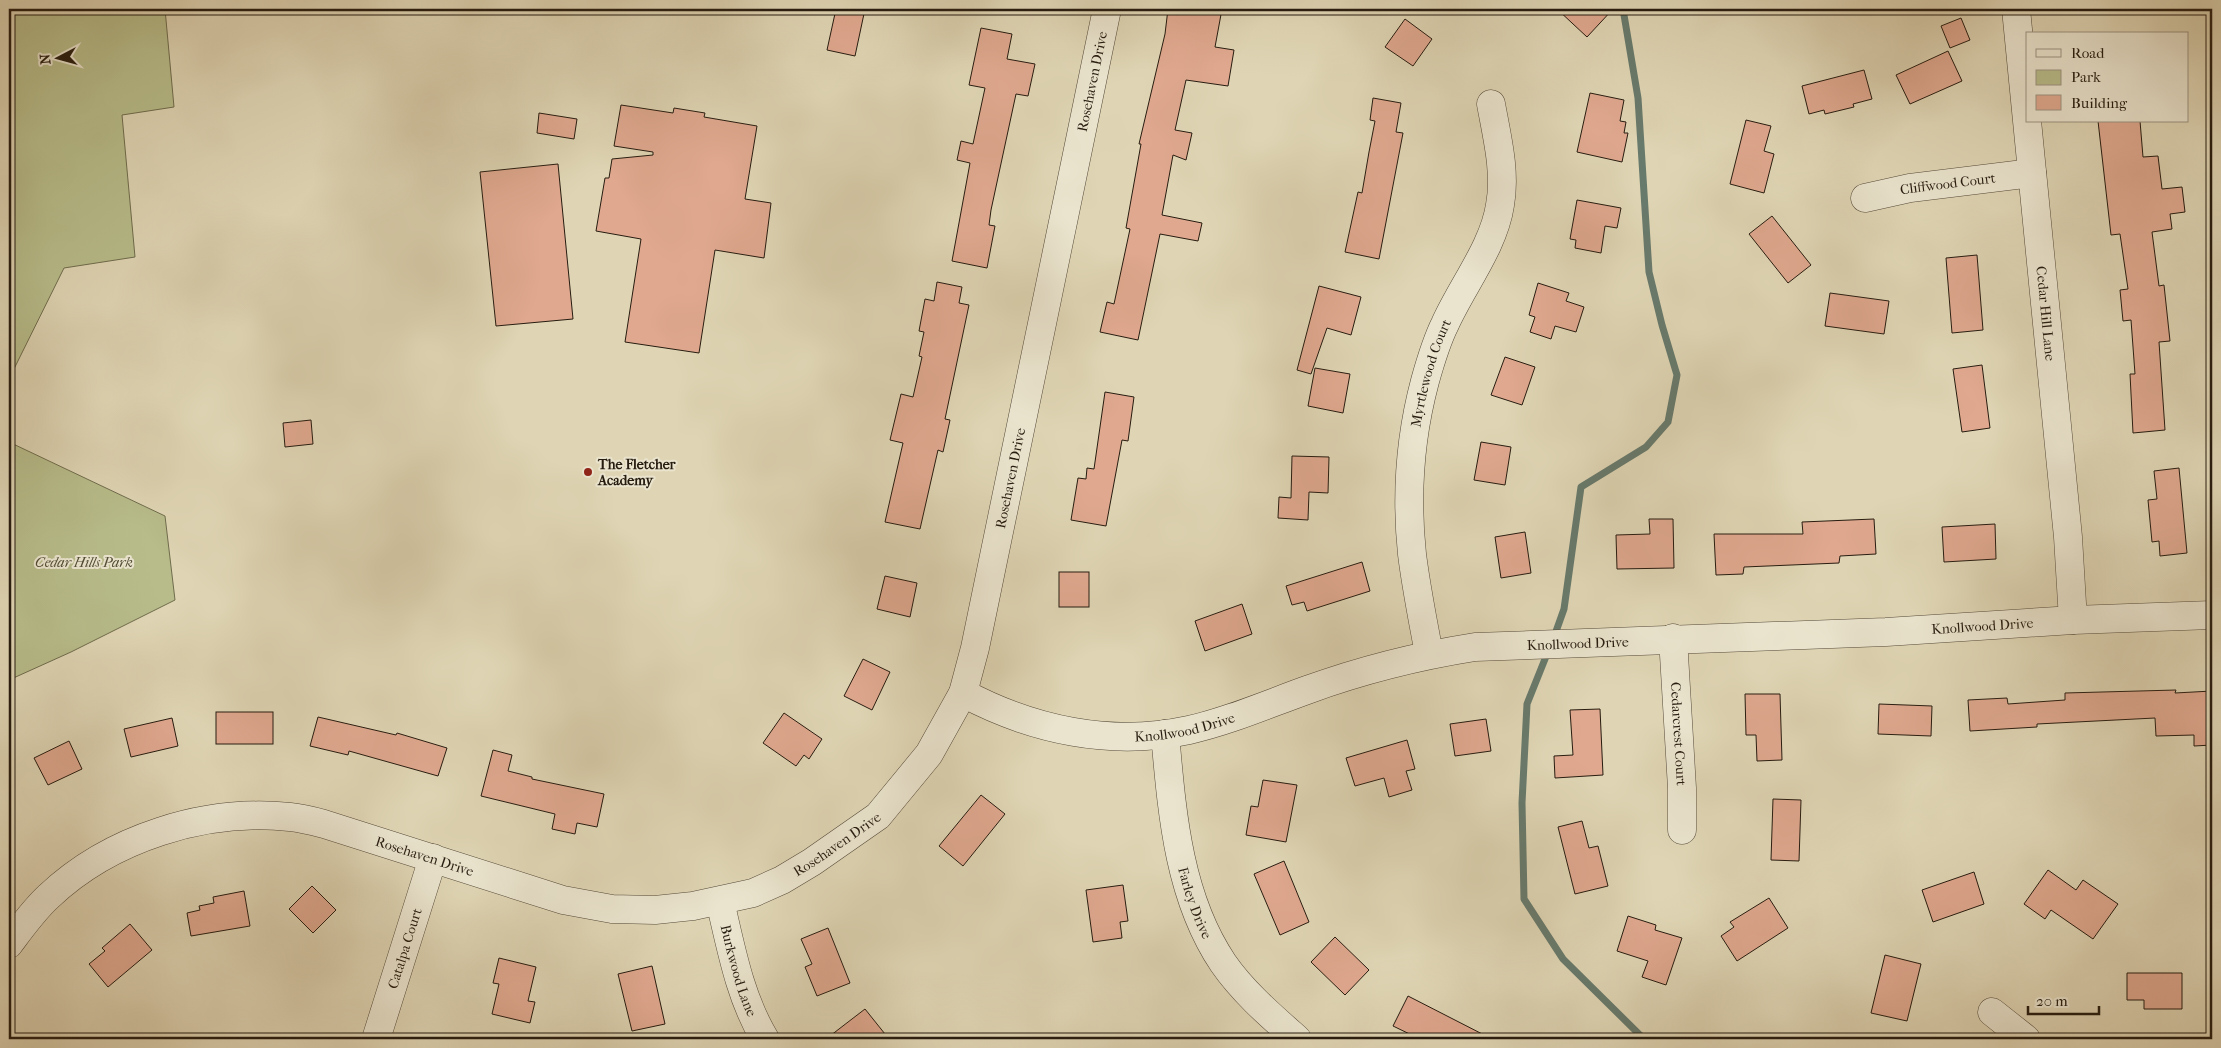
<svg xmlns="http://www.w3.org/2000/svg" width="2221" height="1048" font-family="'IM FELL French Canon',serif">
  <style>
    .green { fill: #b7bc8a; stroke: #6f6c4d }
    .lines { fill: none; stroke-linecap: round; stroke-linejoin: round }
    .stream { stroke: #687a6c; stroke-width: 7 }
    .building { fill: #dfa88f; stroke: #271c10 }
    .minor-casing { stroke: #554a39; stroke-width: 29 }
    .minor { stroke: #eae4ce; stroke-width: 28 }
    .poi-dot { fill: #8f2418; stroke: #eae4ce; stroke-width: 2 }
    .labels { text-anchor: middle; stroke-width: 4; stroke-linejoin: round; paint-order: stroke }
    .street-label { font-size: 14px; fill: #271c10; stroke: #eae4ce }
    .poi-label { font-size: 14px; font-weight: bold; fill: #271c10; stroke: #eae4ce; text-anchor: start }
    .park-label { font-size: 14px; font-style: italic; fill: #524c35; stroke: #eae4ce }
  </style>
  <rect width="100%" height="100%" fill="#dfd5b4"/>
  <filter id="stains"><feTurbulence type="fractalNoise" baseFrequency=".004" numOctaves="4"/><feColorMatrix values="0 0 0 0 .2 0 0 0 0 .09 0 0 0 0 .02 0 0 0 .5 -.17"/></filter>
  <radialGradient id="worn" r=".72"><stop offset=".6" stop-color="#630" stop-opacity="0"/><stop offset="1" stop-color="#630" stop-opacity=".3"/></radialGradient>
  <!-- green -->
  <g class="green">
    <polygon points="9,9 165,9 174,107 122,115 135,257 64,268 9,379"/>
    <polygon points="9,442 165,516 175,600 71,652 9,680"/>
  </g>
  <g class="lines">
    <!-- stream -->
    <g class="stream">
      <polyline points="1554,637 1564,609 1581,487 1646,447 1668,422 1677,375 1662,325 1649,272 1638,98 1623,9"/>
      <polyline points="1549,649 1527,704 1522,803 1524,899 1563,959 1644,1039"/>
    </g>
  </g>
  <!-- building -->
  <g class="building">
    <polygon points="836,9 865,9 855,56 827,50"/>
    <polygon points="1168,9 1222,9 1215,47 1234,50 1228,86 1186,80 1175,130 1192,133 1186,160 1173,155 1162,215 1202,223 1198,241 1160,234 1138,340 1100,332 1107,302 1114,304 1130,229 1126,228 1141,144 1139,144 1165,34"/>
    <polygon points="1557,9 1613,9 1587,37"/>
    <polygon points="1961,18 1970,40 1950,48 1941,26"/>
    <polygon points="1405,19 1432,39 1413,66 1385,47"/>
    <polygon points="981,28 1012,34 1007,59 1035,64 1028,96 1016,94 991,210 989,225 995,226 987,268 952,261 970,163 957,160 961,141 973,144 985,88 969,85"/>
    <polygon points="1948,51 1962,81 1910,104 1896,75"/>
    <polygon points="1864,70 1872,99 1853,104 1854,107 1825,114 1824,110 1809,114 1802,86"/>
    <polygon points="1590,93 1624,100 1620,121 1626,122 1624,133 1628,133 1622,162 1577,152"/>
    <polygon points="1373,98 1401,103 1396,132 1403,133 1379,259 1345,252 1358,192 1362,193 1369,152 1375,121 1370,120"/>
    <polygon points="621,105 673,113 674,108 705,113 704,117 757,126 745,199 771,203 764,258 715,250 699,353 625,342 641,239 596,231 605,178 609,178 612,159 653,155 653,152 614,146"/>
    <polygon points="539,113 577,119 574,139 537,133"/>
    <polygon points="1746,120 1771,126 1764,151 1774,154 1764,193 1730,184"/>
    <polygon points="2098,121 2140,121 2143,157 2158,156 2162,189 2182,187 2185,212 2170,214 2172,229 2152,232 2159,286 2164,285 2170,341 2159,342 2165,430 2133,433 2130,374 2135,374 2131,320 2123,321 2120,290 2128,289 2120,234 2111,235"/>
    <polygon points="558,164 573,319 496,326 480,172"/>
    <polygon points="1577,200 1621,208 1617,228 1605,226 1601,253 1575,248 1576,240 1570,239"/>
    <polygon points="1772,216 1811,265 1788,283 1749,234"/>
    <polygon points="1977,255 1983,330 1952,333 1946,258"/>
    <polygon points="937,282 962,287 959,303 969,305 945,419 950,420 943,452 938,450 920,529 885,522 903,443 890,440 901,394 913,397 922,357 919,356 924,332 919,331 925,299 934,301"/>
    <polygon points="1538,283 1569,293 1566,301 1584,307 1576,332 1555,326 1551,339 1530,332 1535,317 1529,315"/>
    <polygon points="1319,286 1361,297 1351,335 1327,328 1311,374 1297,370"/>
    <polygon points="1830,293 1889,301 1884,334 1825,326"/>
    <polygon points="1505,357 1535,367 1522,405 1491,395"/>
    <polygon points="1982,365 1990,428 1962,432 1953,369"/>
    <polygon points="1315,368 1350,374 1343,413 1308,406"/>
    <polygon points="1105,392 1134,397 1128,441 1122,440 1106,526 1071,520 1078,478 1086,479 1087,468 1094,469"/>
    <polygon points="311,420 313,444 285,447 283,423"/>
    <polygon points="1481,442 1511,447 1505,485 1474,480"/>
    <polygon points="1292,456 1329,457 1328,493 1309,492 1308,520 1278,518 1279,497 1291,498"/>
    <polygon points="2179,468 2187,553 2160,556 2159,541 2152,542 2148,500 2157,499 2154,471"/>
    <polygon points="1649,519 1673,519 1674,568 1617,569 1616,535 1650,534"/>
    <polygon points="1874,519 1876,554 1840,556 1839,563 1744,567 1743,574 1716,575 1714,534 1803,534 1802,522"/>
    <polygon points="1995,524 1996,559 1944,562 1942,527"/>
    <polygon points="1525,532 1531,573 1501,578 1495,537"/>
    <polygon points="1362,562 1370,591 1307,611 1304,602 1292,605 1286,586"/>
    <rect x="1059" y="572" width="30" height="35"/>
    <polygon points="885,576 917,583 910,617 877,609"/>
    <polygon points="1242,604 1252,634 1205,651 1195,621"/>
    <polygon points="863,659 890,672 872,710 844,696"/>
    <polygon points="2176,690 2175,693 2212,691 2212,745 2194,746 2194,735 2156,736 2155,718 2037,724 2037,727 1970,731 1968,700 2007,698 2008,704 2065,700 2065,693"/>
    <polygon points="1745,694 1780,694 1782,760 1757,761 1756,735 1746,735"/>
    <polygon points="1879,704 1932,706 1931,736 1878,734"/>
    <polygon points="1600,709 1603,775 1555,778 1554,756 1573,755 1570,710"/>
    <rect x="216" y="712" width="57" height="32"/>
    <polygon points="784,713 822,739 809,759 804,755 796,766 763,743"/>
    <polygon points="318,717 396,735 397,733 447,748 438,776 349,751 348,755 310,746"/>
    <polygon points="172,718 178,746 131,757 124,729"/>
    <polygon points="1486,719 1491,751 1455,756 1450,724"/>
    <polygon points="1407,740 1415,769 1406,771 1412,790 1389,797 1384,778 1355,786 1346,758"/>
    <polygon points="69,741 82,769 48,785 34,758"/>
    <polygon points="493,750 512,755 508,771 532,777 532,779 604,794 597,827 577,823 575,834 552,829 555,814 481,796"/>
    <polygon points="1263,780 1297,785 1286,842 1246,835 1251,806 1258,807"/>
    <polygon points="981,795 1005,814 963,866 939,846"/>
    <polygon points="1773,799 1801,800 1799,861 1771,860"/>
    <polygon points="1582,821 1589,848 1598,846 1608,886 1575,894 1558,827"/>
    <polygon points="1284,861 1309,922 1280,935 1254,874"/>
    <polygon points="2048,870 2076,890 2083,880 2118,904 2093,939 2051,910 2045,919 2024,904"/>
    <polygon points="1974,872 1984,904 1933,922 1922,890"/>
    <polygon points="1123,885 1128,921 1120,922 1122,938 1093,942 1086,890"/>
    <polygon points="312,886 336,910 313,933 289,909"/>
    <polygon points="244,891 250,926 191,936 187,913 200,910 199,906 214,903 213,897"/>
    <polygon points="1769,898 1788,928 1737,961 1721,936 1734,927 1730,922"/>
    <polygon points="1628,916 1656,925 1655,930 1682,938 1666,985 1642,977 1648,961 1617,951"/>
    <polygon points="130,924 152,950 108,987 89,964 105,951 102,948"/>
    <polygon points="828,928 850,983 817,996 805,967 812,964 801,939"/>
    <polygon points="1335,937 1369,970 1345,995 1311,962"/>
    <polygon points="1885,955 1921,964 1907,1021 1871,1013"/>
    <polygon points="499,958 536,967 528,1001 535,1002 530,1023 492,1014 499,984 493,983"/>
    <polygon points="652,966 665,1024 632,1031 618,974"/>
    <polygon points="2127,973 2182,973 2182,1009 2144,1009 2144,1000 2127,1000"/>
    <polygon points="1408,996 1492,1039 1420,1039 1393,1026"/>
    <polygon points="865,1009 889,1039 826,1039"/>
  </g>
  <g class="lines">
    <defs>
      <g id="minor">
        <path id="s1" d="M 2016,9 L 2068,537 L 2073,620"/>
        <path id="s2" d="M 1865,198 L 1910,188 L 2032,173"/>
        <path id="s3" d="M 1673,638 L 1682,788 L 1682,830"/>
        <path id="s4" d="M 1429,654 C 1423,621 1416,587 1412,554 C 1406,497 1410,437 1425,381 C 1430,363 1436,342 1445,324 C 1462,286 1494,246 1500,205 C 1506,172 1497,137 1491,104"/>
        <path id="s5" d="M 963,693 C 1032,730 1111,747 1189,730 C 1229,721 1268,704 1307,690 C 1362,670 1418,656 1475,647 L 1886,632 L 2073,620 L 2212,615"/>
        <path id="s6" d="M 1165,734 C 1172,812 1178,896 1223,963 C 1243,992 1271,1016 1297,1039"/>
        <path id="s7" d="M 720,901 C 731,948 740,998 765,1039"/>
        <path id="s8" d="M 9,944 C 21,928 33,911 48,897 C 110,838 205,808 290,817 C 301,818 313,821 324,824 L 563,900 L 612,909 L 655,910 L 693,906 L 753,893 L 782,880 L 812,862 L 878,816 L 929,754 L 963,693 L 975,648 L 1107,9"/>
        <polyline points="1992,1012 2026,1039"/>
        <path id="s9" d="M 376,1039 L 433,858"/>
      </g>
    </defs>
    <!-- minor casing -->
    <use href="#minor" class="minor-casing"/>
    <!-- minor -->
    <use href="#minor" class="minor"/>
  </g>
  <!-- markers -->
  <circle class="poi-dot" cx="588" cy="472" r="5"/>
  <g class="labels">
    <!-- street labels -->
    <g class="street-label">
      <text dy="5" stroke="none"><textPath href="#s8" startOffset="1724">Rosehaven Drive</textPath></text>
      <text dy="5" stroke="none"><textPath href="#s2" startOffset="84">Cliffwood Court</textPath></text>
      <text dy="5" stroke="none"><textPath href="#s1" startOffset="306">Cedar Hill Lane</textPath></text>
      <text dy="5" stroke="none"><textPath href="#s4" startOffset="285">Myrtlewood Court</textPath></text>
      <text dy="5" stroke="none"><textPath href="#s8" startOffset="1319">Rosehaven Drive</textPath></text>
      <text dy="5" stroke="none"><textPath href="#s5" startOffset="1040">Knollwood Drive</textPath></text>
      <text dy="5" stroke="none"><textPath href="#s5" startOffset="635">Knollwood Drive</textPath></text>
      <text dy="5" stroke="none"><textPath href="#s5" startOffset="230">Knollwood Drive</textPath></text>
      <text dy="5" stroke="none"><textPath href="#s3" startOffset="96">Cedarcrest Court</textPath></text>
      <text dy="5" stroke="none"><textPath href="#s8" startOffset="899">Rosehaven Drive</textPath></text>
      <text dy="5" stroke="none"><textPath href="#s8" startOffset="464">Rosehaven Drive</textPath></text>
      <text dy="5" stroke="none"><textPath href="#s6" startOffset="172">Farley Drive</textPath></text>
      <text dy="5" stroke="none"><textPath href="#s9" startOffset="95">Catalpa Court</textPath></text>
      <text dy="5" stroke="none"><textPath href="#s7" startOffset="72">Burkwood Lane</textPath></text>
    </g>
    <!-- poi labels -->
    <g class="poi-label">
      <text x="598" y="469">The Fletcher<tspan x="598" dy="16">Academy</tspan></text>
    </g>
    <!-- park labels -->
    <g class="park-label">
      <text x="84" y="567">Cedar Hills Park</text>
    </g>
  </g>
  <!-- margin -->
  <rect width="2221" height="1048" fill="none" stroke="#dfd5b4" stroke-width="30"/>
  <rect x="10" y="10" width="2201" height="1028" fill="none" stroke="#271c10" stroke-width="2.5"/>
  <rect x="15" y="15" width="2191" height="1018" fill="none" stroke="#271c10"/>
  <!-- legend -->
  <rect x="2026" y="32" width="162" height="90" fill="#eae4ce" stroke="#9c9482"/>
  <rect x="2036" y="49" width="25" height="8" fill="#eae4ce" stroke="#9c9482"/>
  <text x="2071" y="58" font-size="15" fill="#271c10">Road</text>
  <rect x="2036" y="70" width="25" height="15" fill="#b7bc8a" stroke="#9c9482"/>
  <text x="2071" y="82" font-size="15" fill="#271c10">Park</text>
  <rect x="2036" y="95" width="25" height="15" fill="#dfa88f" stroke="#9c9482"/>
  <text x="2071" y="108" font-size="15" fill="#271c10">Building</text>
  <!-- north arrow -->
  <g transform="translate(58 58) rotate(264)" stroke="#eae4ce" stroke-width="4" paint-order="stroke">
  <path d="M0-4L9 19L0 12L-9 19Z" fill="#271c10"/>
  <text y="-8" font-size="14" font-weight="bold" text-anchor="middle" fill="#271c10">N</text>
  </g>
  <!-- scale -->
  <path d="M2028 1006v8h71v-8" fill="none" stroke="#271c10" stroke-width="2.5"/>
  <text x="2036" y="1006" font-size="15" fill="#271c10" stroke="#eae4ce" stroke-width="4" paint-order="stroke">20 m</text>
  <rect width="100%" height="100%" filter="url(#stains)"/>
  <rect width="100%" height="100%" fill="url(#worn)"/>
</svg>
